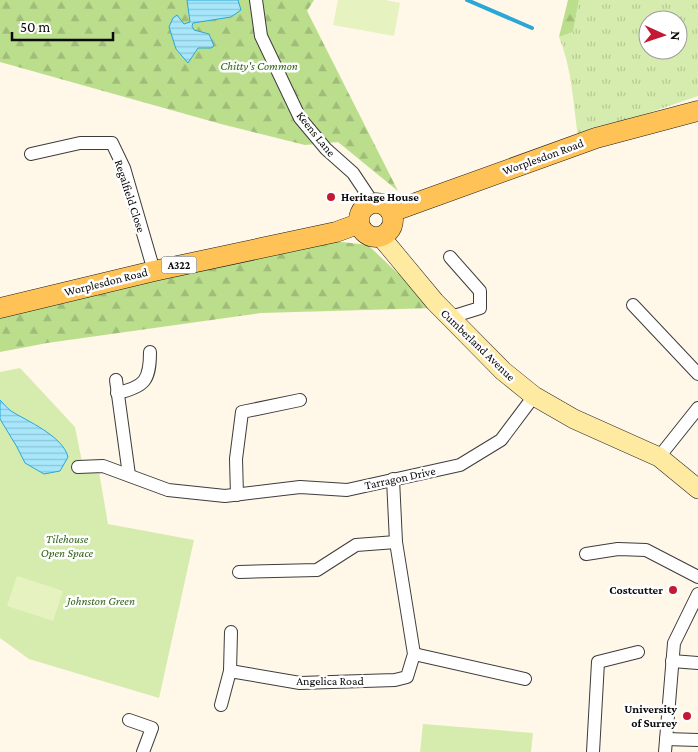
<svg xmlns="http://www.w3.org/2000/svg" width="698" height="752" font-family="'Crimson Pro',serif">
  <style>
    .grass { fill: url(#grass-tufts); fill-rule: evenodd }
    .forest { fill: url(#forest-firs) }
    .park { fill: #d6ecae }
    .pitch { fill: #e7f2c1 }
    .water { fill: url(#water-rules); stroke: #29a7d7 }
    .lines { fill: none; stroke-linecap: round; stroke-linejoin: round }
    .stream { stroke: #29a7d7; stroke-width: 4 }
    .street-casing { stroke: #3d3d3d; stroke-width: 14 }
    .secondary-casing { stroke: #2c2c2c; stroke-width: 20 }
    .primary-casing { stroke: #1b1b1b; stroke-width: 21 }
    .street { stroke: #fff; stroke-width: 12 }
    .secondary { stroke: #ffeaa2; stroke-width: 19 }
    .primary { stroke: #ffc257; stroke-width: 20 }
    .poi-dot { fill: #c31935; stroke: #fff; stroke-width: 2 }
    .labels { text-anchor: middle; stroke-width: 5; stroke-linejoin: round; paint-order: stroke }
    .shield { fill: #fff; stroke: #545454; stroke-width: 1 }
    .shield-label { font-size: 11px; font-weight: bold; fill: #0a0a0a }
    .park-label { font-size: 12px; font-style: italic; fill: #316517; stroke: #fff }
    .street-label { font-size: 12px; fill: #0a0a0a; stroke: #fff }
    .poi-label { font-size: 12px; font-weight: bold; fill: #0a0a0a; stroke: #fff; text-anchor: end }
  </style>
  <defs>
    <pattern id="grass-tufts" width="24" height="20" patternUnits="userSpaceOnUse" patternTransform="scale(1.25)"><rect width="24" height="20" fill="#d6ecae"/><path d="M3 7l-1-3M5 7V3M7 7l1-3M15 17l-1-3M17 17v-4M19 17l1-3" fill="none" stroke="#b6c994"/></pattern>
    <pattern id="forest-firs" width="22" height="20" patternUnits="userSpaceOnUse" patternTransform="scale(1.25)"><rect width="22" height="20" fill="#bbde8d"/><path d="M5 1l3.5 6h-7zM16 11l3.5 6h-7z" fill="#9fbd78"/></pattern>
    <pattern id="water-rules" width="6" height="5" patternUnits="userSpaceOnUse" patternTransform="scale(1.25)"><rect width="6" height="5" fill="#a7e6fb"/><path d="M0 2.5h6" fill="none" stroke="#8ec4d6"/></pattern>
  </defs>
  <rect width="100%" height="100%" fill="#fff7e7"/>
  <!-- grass -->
  <path class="grass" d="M 579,0 L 698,0 L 698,96 L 578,137 C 573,103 572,69 559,37 L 573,32 ZM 648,20 L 678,20 L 678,50 L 648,50 Z"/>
  <!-- forest -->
  <g class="forest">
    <polygon points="0,0 314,0 307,11 398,191 338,142 305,145 221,124 0,62"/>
    <polygon points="568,0 579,0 573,32 559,37"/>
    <polygon points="333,241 368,245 434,308 261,313 47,343 0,352 0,314"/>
  </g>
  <!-- park -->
  <g class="park">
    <polygon points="20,368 75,427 84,472 99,472 108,524 194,540 159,698 29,659 0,638 0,372"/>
    <polygon points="423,724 533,733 531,752 420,752"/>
  </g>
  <!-- pitch -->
  <g class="pitch">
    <polygon points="338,0 386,0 400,3 394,36 333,25"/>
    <polygon points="17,576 63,591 53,621 7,606"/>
  </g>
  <!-- water -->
  <g class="water">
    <polygon points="187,0 238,0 241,10 231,17 193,23 192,26 194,30 209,34 214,46 211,48 198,48 188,63 176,49 169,27 173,18 177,15 184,24 190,22"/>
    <path d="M 0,400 C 4,404 7,408 11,411 C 27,421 63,436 68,457 L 60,471 L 44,474 L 25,463 L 17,447 L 0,419 Z"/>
  </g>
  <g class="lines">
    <!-- stream -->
    <polyline class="stream" points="467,0 532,28"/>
    <defs>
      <g id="street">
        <polyline points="256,0 261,36 300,118 326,149 353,173 373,203"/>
        <polyline points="31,154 80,143 112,143 124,168 154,271"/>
        <polyline points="450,257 480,291 480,308 451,317"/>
        <polyline points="633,305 698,374"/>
        <polyline points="116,380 129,475"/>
        <path d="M 117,393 C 145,387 150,380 150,352"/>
        <polyline points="659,457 698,408"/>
        <polyline points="78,467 103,466 168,490 225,496 300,487 347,490 460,465 501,440 534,396"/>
        <polyline points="237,495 236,459 242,412 300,400"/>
        <polyline points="586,554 618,549 646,550 698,577"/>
        <polyline points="239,572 317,570 356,545 396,542"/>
        <polyline points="414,654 525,679"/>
        <polyline points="672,661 698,663"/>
        <polyline points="230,671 231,632"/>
        <polyline points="221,705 230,671 300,683 395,680 407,677 414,654 396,542 393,479"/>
        <polyline points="129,720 152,728 143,752"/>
        <polyline points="666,739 698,740"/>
        <polyline points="593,752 598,662 638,652"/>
        <polyline points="665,752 674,643 698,594"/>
      </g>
      <polyline id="secondary" points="381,237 435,302 503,371 534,396 574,419 659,457 698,489"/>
      <g id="primary">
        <circle cx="376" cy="220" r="17"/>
        <polyline points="391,212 596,138 698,111"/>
        <polyline points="0,308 154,271 336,232 358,224"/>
      </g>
    </defs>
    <!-- street casing -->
    <use href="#street" class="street-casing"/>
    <!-- secondary casing -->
    <use href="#secondary" class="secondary-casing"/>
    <!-- primary casing -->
    <use href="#primary" class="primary-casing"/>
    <!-- street -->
    <use href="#street" class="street"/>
    <!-- secondary -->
    <use href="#secondary" class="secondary"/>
    <!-- primary -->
    <use href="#primary" class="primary"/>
  </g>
  <!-- markers -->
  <g class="poi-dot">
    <circle cx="331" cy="197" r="5"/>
    <circle cx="673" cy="590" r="5"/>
    <circle cx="687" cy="716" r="5"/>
  </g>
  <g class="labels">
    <!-- shield labels -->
    <rect class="shield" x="161.5" y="256.5" width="35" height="17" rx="4"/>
    <g class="shield-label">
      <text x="179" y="269">A322</text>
    </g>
    <!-- park labels -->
    <g class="park-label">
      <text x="259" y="70">Chitty's Common</text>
      <text x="67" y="543">Tilehouse<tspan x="67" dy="14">Open Space</tspan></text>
      <text x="101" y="605">Johnston Green</text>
    </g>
    <!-- street labels -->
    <g class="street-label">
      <text transform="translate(316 134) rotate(51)" y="4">Keens Lane</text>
      <text transform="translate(543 157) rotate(-20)" y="4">Worplesdon Road</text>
      <text transform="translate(130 196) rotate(72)" y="4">Regalfield Close</text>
      <text transform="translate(106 282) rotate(-14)" y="4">Worplesdon Road</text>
      <text transform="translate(478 345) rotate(44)" y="4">Cumberland Avenue</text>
      <text transform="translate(400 478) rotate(-12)" y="4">Tarragon Drive</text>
      <text x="330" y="685">Angelica Road</text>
    </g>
    <!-- poi labels -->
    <g class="poi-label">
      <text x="341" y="201" text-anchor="start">Heritage House</text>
      <text x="663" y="594">Costcutter</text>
      <text x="677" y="713">University<tspan x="677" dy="14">of Surrey</tspan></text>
    </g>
  </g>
  <!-- north arrow -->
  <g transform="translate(663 35) rotate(93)"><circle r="24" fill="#ffffff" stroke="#9d9d9d"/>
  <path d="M0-4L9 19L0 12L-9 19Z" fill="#c31935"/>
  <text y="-8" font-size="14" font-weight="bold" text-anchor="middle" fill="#0a0a0a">N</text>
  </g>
  <!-- scale -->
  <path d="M12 32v8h101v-8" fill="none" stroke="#0a0a0a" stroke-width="2.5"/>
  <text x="20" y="32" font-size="15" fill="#0a0a0a" stroke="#ffffff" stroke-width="4" paint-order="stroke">50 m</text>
</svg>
